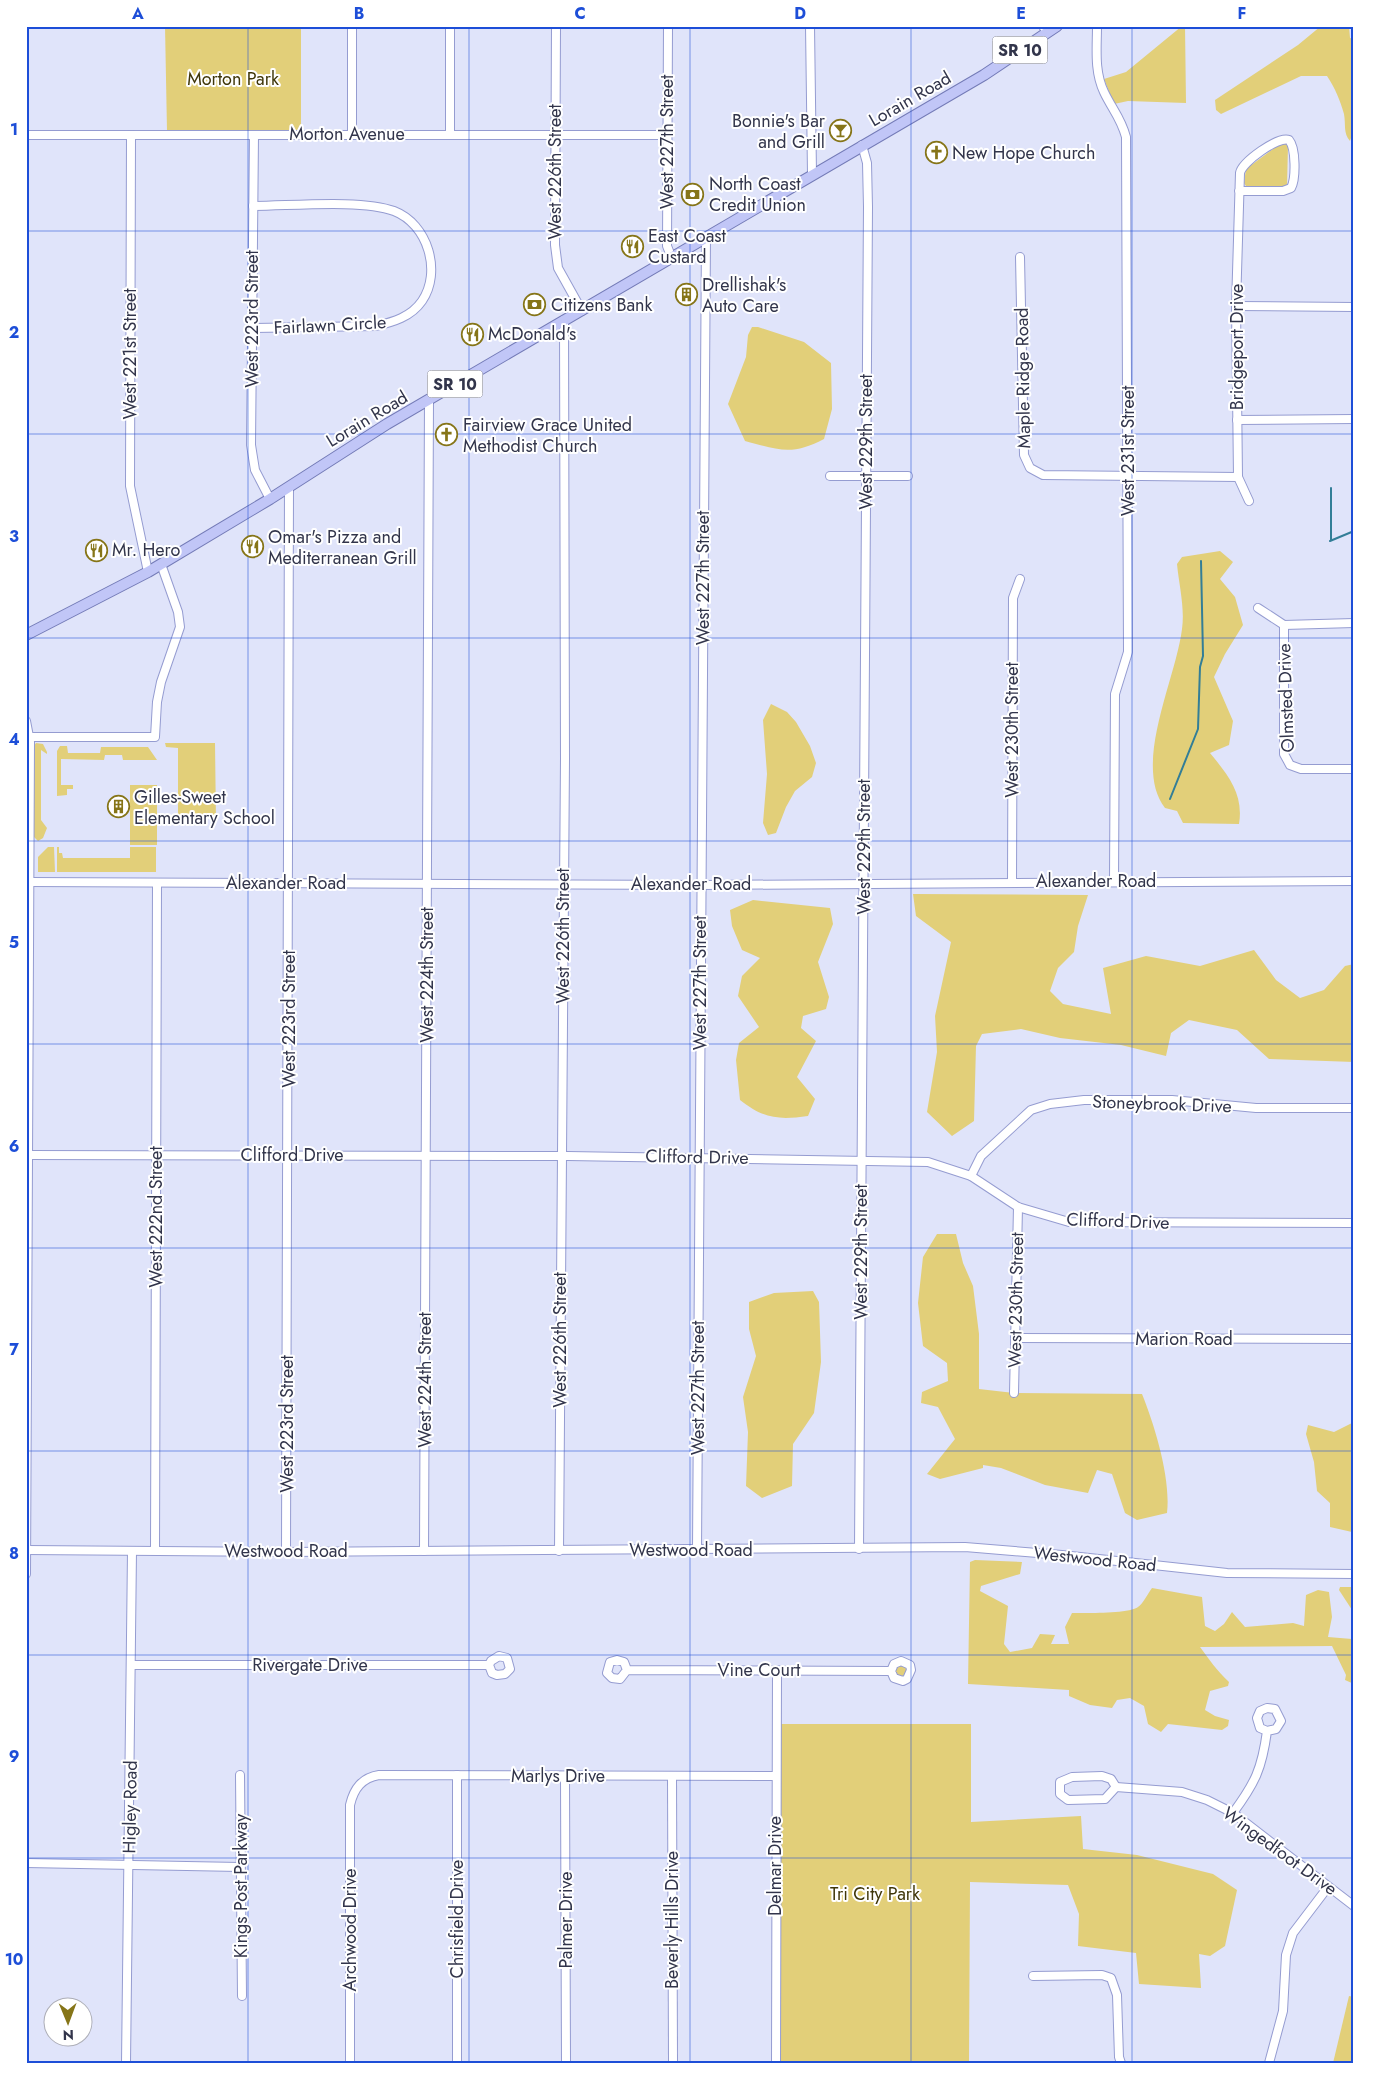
<svg xmlns="http://www.w3.org/2000/svg" width="1380" height="2089" font-family="Jost,sans-serif">
  <style>
    .green { fill: #e2cf79 }
    .lines { fill: none; stroke-linecap: round; stroke-linejoin: round }
    .stream { stroke: #337e97; stroke-width: 2 }
    .minor-casing { stroke: #959cd1; stroke-width: 10 }
    .major-casing { stroke: #747bb7; stroke-width: 12 }
    .minor { stroke: #fff; stroke-width: 8 }
    .major { stroke: #c1c6f7; stroke-width: 10 }
    .grid { fill: none; stroke: #1d4ed8; stroke-width: 1; stroke-opacity: 0.55 }
    .labels { text-anchor: middle; stroke-width: 4; stroke-linejoin: round; paint-order: stroke }
    .shield { fill: #fff; stroke: #707281; stroke-width: 1 }
    .shield-label { font-size: 16px; font-weight: bold; fill: #32354b }
    .park-label { font-size: 18px; fill: #3f3609; stroke: #fff }
    .street-label { font-size: 18px; fill: #32354b; stroke: #fff }
    .poi-label { font-size: 18px; fill: #32354b; stroke: #fff; text-anchor: start }
    .neatline { fill: none; stroke: #1d4ed8; stroke-width: 2 }
    .grid-label { font-size: 16px; text-anchor: middle; font-weight: bold; fill: #1d4ed8 }
  </style>
  <rect width="100%" height="100%" fill="#e0e4fa"/>
  <!-- green -->
  <g class="green">
    <polygon points="165,26 301,26 301,131 167,131"/>
    <polygon points="1182,26 1185,26 1186,103 1128,101 1114,104 1104,79 1126,72"/>
    <path d="M 1321,26 L 1349,26 L 1350,38 L 1354,39 L 1354,129 L 1350,141 C 1343,133 1346,125 1344,114 C 1340,100 1335,88 1327,76 L 1301,76 L 1221,114 L 1216,110 L 1215,100 L 1298,45 Z"/>
    <polygon points="1281,143 1286,143 1288,146 1287,186 1246,186 1244,183 1246,169"/>
    <path d="M 752,327 L 758,327 L 804,342 L 831,363 L 832,409 L 824,439 C 792,456 779,450 745,441 L 728,404 L 746,357 L 748,335 Z"/>
    <path d="M 1220,551 L 1233,562 L 1220,579 L 1235,597 L 1243,625 L 1225,654 L 1214,677 L 1233,721 L 1229,745 L 1210,753 C 1228,775 1244,794 1239,824 L 1183,823 L 1177,811 L 1165,808 C 1132,765 1176,679 1182,629 C 1185,608 1179,585 1177,564 L 1182,557 Z"/>
    <polygon points="771,704 787,712 796,722 810,746 816,763 812,777 795,791 786,807 776,833 768,835 763,823 767,774 763,720"/>
    <polygon points="36,743 43,744 47,752 47,754 41,750 41,820 47,828 43,838 38,841 34,837 34,746"/>
    <polygon points="165,743 215,743 216,822 212,822 211,816 185,816 185,822 178,822 178,748 166,747"/>
    <polygon points="60,746 67,746 68,753 100,753 101,747 148,747 157,760 123,760 122,755 105,755 104,760 61,759 61,785 73,785 73,789 67,789 67,795 57,796 57,751"/>
    <rect x="130" y="785" width="27" height="60"/>
    <polygon points="48,847 54,847 55,872 38,872 38,857"/>
    <polygon points="57,847 59,847 59,853 62,853 63,858 130,858 130,847 156,847 156,872 57,872"/>
    <polygon points="913,894 1088,895 1078,926 1074,952 1058,968 1050,991 1063,1004 1111,1014 1103,968 1146,956 1200,966 1254,950 1276,980 1300,998 1324,990 1345,966 1354,964 1354,1062 1269,1059 1237,1030 1189,1020 1171,1033 1166,1056 1121,1045 1060,1038 1021,1029 982,1034 976,1046 974,1121 952,1136 927,1112 937,1052 935,1016 951,942 916,916"/>
    <path d="M 753,900 L 830,908 L 833,924 L 818,962 L 829,997 L 826,1009 L 803,1016 L 801,1028 L 816,1041 L 797,1077 L 815,1099 L 808,1116 C 779,1120 764,1119 740,1100 L 736,1060 L 739,1043 L 759,1027 L 738,996 L 742,976 L 760,958 L 742,950 L 732,926 L 730,910 Z"/>
    <path d="M 937,1234 L 956,1234 L 963,1263 L 973,1286 L 979,1334 L 979,1389 L 1014,1393 L 1142,1394 C 1155,1426 1171,1479 1167,1513 L 1137,1520 L 1125,1513 L 1112,1474 L 1097,1470 L 1088,1493 L 1045,1485 L 1001,1468 L 983,1465 L 983,1468 L 940,1479 L 927,1474 L 955,1439 L 938,1407 L 921,1403 L 922,1392 L 948,1381 L 947,1363 L 923,1346 L 918,1303 L 923,1257 Z"/>
    <polygon points="813,1291 819,1302 821,1362 814,1413 793,1444 792,1486 762,1498 746,1486 748,1432 743,1397 756,1356 749,1329 749,1302 774,1293"/>
    <polygon points="1354,1422 1354,1519 1352,1532 1330,1527 1330,1503 1317,1491 1314,1462 1306,1434 1308,1425 1334,1432"/>
    <path d="M 975,1560 L 1022,1562 L 1020,1574 L 981,1586 L 980,1591 L 1008,1606 L 1004,1644 L 1010,1652 L 1032,1648 L 1040,1634 L 1055,1635 L 1051,1644 L 1069,1644 L 1065,1627 L 1072,1613 C 1085,1613 1129,1614 1138,1607 C 1143,1604 1148,1593 1152,1588 L 1202,1597 L 1205,1626 L 1215,1631 L 1224,1624 L 1232,1612 L 1245,1627 L 1293,1623 L 1304,1626 L 1306,1595 L 1318,1590 L 1329,1592 L 1332,1617 L 1328,1637 L 1352,1639 L 1354,1637 L 1354,1684 L 1345,1680 L 1346,1675 L 1332,1646 L 1200,1647 C 1209,1659 1217,1671 1229,1682 L 1228,1686 L 1210,1691 L 1205,1710 L 1215,1716 L 1229,1720 L 1228,1726 L 1222,1730 L 1168,1724 L 1161,1732 L 1148,1724 L 1144,1706 L 1130,1698 L 1117,1700 L 1112,1708 L 1090,1705 L 1069,1696 L 1069,1690 L 968,1684 L 970,1562 Z"/>
    <polygon points="1340,1587 1354,1587 1354,1613 1339,1590"/>
    <circle cx="901" cy="1671" r="5.5"/>
    <polygon points="781,1724 971,1724 971,1822 1081,1816 1083,1849 1137,1855 1213,1874 1237,1890 1225,1946 1210,1956 1199,1954 1201,1988 1139,1984 1136,1953 1078,1946 1079,1914 1068,1885 970,1882 969,2063 780,2063"/>
    <polygon points="1349,1996 1354,1997 1354,2063 1333,2063"/>
  </g>
  <g class="lines">
    <!-- stream -->
    <g class="stream">
      <polyline points="1331,488 1331,540"/>
      <polyline points="1330,541 1354,531"/>
      <polyline points="1170,799 1198,729 1200,667 1203,656 1201,561"/>
    </g>
    <defs>
      <g id="minor">
        <polyline points="352,26 352,134"/>
        <polyline points="450,26 450,134"/>
        <polyline points="556,26 555,245 558,268 582,311"/>
        <polyline points="668,26 667,246 671,256"/>
        <polyline points="810,26 812,174"/>
        <polyline points="1043,26 1047,33"/>
        <path d="M 1097,26 C 1097,48 1094,71 1104,92 C 1112,109 1121,118 1126,137 L 1128,652 L 1115,694 L 1114,881"/>
        <polyline points="26,135 667,135"/>
        <polyline points="131,135 130,486 148,572"/>
        <polyline points="254,135 251,445 255,470 270,499"/>
        <path d="M 1239,191 L 1283,191 L 1291,188 C 1296,179 1296,148 1289,140 C 1278,136 1242,162 1240,173 L 1236,306 L 1238,477 L 1249,501"/>
        <polyline points="1020,257 1024,455 1030,468 1043,475 1238,477"/>
        <polyline points="1236,306 1354,307"/>
        <path d="M 252,328 L 376,326 C 393,322 411,317 422,301 C 442,272 428,224 394,211 C 362,199 290,206 253,206"/>
        <polyline points="1237,420 1354,419"/>
        <polyline points="830,476 908,476"/>
        <polyline points="1258,608 1284,625 1354,623"/>
        <polyline points="1284,625 1284,754 1290,765 1301,769 1354,769"/>
        <polyline points="26,721 30,742 26,1574"/>
        <polyline points="30,737 155,737 157,702 161,682 180,627 178,612 161,564"/>
        <polyline points="29,882 701,885 1354,881"/>
        <polyline points="1012,882 1013,598 1020,579"/>
        <polyline points="26,1155 568,1156 928,1162 971,1176 1018,1207 1069,1222 1354,1223"/>
        <polyline points="971,1176 981,1156 1031,1110 1050,1104 1084,1100 1172,1100 1256,1108 1354,1108"/>
        <polyline points="1015,1338 1354,1339"/>
        <polyline points="1014,1393 1018,1207"/>
        <polyline points="859,1549 868,207 867,163 862,145"/>
        <polyline points="26,1550 286,1552 965,1547 1062,1555 1227,1573 1354,1574"/>
        <polyline points="155,1550 157,883"/>
        <polyline points="697,1550 706,237"/>
        <polyline points="424,1551 429,400"/>
        <polyline points="559,1551 565,758 564,320"/>
        <polyline points="286,1552 289,487"/>
        <polyline points="131,1665 489,1665 491,1661 499,1656 507,1658 510,1669 505,1674 497,1675 492,1673 489,1665"/>
        <polyline points="627,1670 620,1679 612,1678 607,1673 610,1662 617,1660 624,1662 627,1670 891,1671 894,1678 903,1681 907,1679 911,1670 910,1665 901,1661 894,1664 891,1671"/>
        <polyline points="240,1775 242,1996"/>
        <polyline points="457,1775 457,2063"/>
        <polyline points="672,1776 673,2063"/>
        <polygon points="1102,1776 1111,1779 1116,1787 1105,1799 1068,1800 1060,1794 1060,1782 1072,1777"/>
        <polyline points="565,1777 566,2063"/>
        <polyline points="1116,1787 1182,1792 1207,1800 1233,1813 1354,1906"/>
        <path d="M 1233,1813 C 1255,1783 1262,1769 1267,1731 L 1276,1729 L 1281,1721 L 1275,1709 L 1267,1708 L 1260,1711 L 1257,1718 L 1260,1728 L 1267,1731"/>
        <polyline points="26,1863 240,1867"/>
        <polyline points="1033,1976 1102,1975 1111,1978 1117,1995 1119,2057 1121,2063"/>
        <polyline points="126,2063 132,1551"/>
        <path d="M 350,2063 L 350,1805 C 354,1788 362,1778 379,1775 L 775,1776"/>
        <polyline points="776,2063 777,1670"/>
        <polyline points="1269,2063 1283,2011 1286,1955 1293,1933 1328,1887"/>
      </g>
      <polyline id="major" points="26,635 148,572 270,499 387,424 984,75 1057,26"/>
    </defs>
    <!-- minor casing -->
    <use href="#minor" class="minor-casing"/>
    <!-- major casing -->
    <use href="#major" class="major-casing"/>
    <!-- minor -->
    <use href="#minor" class="minor"/>
    <!-- major -->
    <use href="#major" class="major"/>
  </g>
  <!-- grid -->
  <path class="grid" d="M 248,26 L 248,2063M 469,26 L 469,2063M 690,26 L 690,2063M 911,26 L 911,2063M 1132,26 L 1132,2063M 26,231 L 1354,231M 26,434 L 1354,434M 26,638 L 1354,638M 26,841 L 1354,841M 26,1044 L 1354,1044M 26,1248 L 1354,1248M 26,1451 L 1354,1451M 26,1655 L 1354,1655M 26,1858 L 1354,1858"/>
  <!-- icons -->
  <defs>
    <symbol id="bar-ring" viewBox="-11 -11 22 22"><circle r="9.5" fill="#fff" stroke="#867518" stroke-width="1.5"/><path d="M-6-5H6L.8 .8V4.5H3.5V6h-7V4.5H-.8V.8Z" fill="#867518"/></symbol>
    <symbol id="church-ring" viewBox="-11 -11 22 22"><circle r="9.5" fill="#fff" stroke="#867518" stroke-width="1.5"/><path d="M-1.2-6h2.4v3.5h3.3v2.4h-3.3V6h-2.4V-.1h-3.3v-2.4h3.3Z" fill="#867518"/></symbol>
    <symbol id="bank-ring" viewBox="-11 -11 22 22"><circle r="9.5" fill="#fff" stroke="#867518" stroke-width="1.5"/><path d="M-6-4H6V4H-6ZM0-2.3a2.3 2.3 0 1 0 0 4.6a2.3 2.3 0 1 0 0-4.6Z" fill="#867518"/></symbol>
    <symbol id="restaurant-ring" viewBox="-11 -11 22 22"><circle r="9.5" fill="#fff" stroke="#867518" stroke-width="1.5"/><path d="M-5-6h1v4h1v-4h1v4h1v-4h1v5L-1.5 .5V6h-2V.5L-5-1ZM5-6V6H3V1.5H1.5Q1.5-4 5-6Z" fill="#867518"/></symbol>
    <symbol id="building-ring" viewBox="-11 -11 22 22"><circle r="9.5" fill="#fff" stroke="#867518" stroke-width="1.5"/><path d="M-4-6H4V6H1V3H-1V6H-4ZM-2.5-4.3h1.7v1.8h-1.7ZM.8-4.3h1.7v1.8H.8ZM-2.5-1h1.7V.8h-1.7ZM.8-1h1.7V.8H.8Z" fill="#867518"/></symbol>
  </defs>
  <g fill-rule="evenodd">
    <use href="#bar-ring" x="828" y="118" width="25" height="25"/>
    <use href="#church-ring" x="924" y="140" width="25" height="25"/>
    <use href="#bank-ring" x="680" y="182" width="25" height="25"/>
    <use href="#restaurant-ring" x="620" y="234" width="25" height="25"/>
    <use href="#building-ring" x="674" y="282" width="25" height="25"/>
    <use href="#bank-ring" x="522" y="292" width="25" height="25"/>
    <use href="#restaurant-ring" x="460" y="322" width="25" height="25"/>
    <use href="#church-ring" x="434" y="422" width="25" height="25"/>
    <use href="#restaurant-ring" x="240" y="534" width="25" height="25"/>
    <use href="#restaurant-ring" x="84" y="538" width="25" height="25"/>
    <use href="#building-ring" x="106" y="794" width="25" height="25"/>
  </g>
  <g class="labels">
    <!-- shield labels -->
    <g class="shield">
      <rect x="992.5" y="36.5" width="55" height="27" rx="4"/>
      <rect x="427.5" y="370.5" width="55" height="27" rx="4"/>
    </g>
    <g class="shield-label">
      <text x="1020" y="56">SR 10</text>
      <text x="455" y="390">SR 10</text>
    </g>
    <!-- park labels -->
    <g class="park-label">
      <text x="233" y="85">Morton Park</text>
      <text x="875" y="1900">Tri City Park</text>
    </g>
    <!-- street labels -->
    <g class="street-label">
      <text transform="translate(910 99) rotate(-30)" y="6">Lorain Road</text>
      <text x="347" y="140">Morton Avenue</text>
      <text transform="translate(667 142) rotate(-90)" y="6">West 227th Street</text>
      <text transform="translate(555 172) rotate(-90)" y="6">West 226th Street</text>
      <text transform="translate(252 319) rotate(-90)" y="6">West 223rd Street</text>
      <text transform="translate(330 325) rotate(-3)" y="6">Fairlawn Circle</text>
      <text transform="translate(1237 347) rotate(-90)" y="6">Bridgeport Drive</text>
      <text transform="translate(130 354) rotate(-90)" y="6">West 221st Street</text>
      <text transform="translate(1023 378) rotate(-91)" y="6">Maple Ridge Road</text>
      <text transform="translate(367 419) rotate(-31)" y="6">Lorain Road</text>
      <text transform="translate(866 442) rotate(-90)" y="6">West 229th Street</text>
      <text transform="translate(1128 451) rotate(-90)" y="6">West 231st Street</text>
      <text transform="translate(703 578) rotate(-90)" y="6">West 227th Street</text>
      <text transform="translate(1286 698) rotate(-92)" y="6">Olmsted Drive</text>
      <text transform="translate(1012 730) rotate(-90)" y="6">West 230th Street</text>
      <text transform="translate(864 847) rotate(-90)" y="6">West 229th Street</text>
      <text x="1096" y="887">Alexander Road</text>
      <text x="286" y="889">Alexander Road</text>
      <text x="691" y="890">Alexander Road</text>
      <text transform="translate(563 936) rotate(-90)" y="6">West 226th Street</text>
      <text transform="translate(427 975) rotate(-90)" y="6">West 224th Street</text>
      <text transform="translate(700 983) rotate(-90)" y="6">West 227th Street</text>
      <text transform="translate(289 1019) rotate(-90)" y="6">West 223rd Street</text>
      <text transform="translate(1162 1104) rotate(2)" y="6">Stoneybrook Drive</text>
      <text x="292" y="1161">Clifford Drive</text>
      <text transform="translate(697 1157) rotate(1)" y="6">Clifford Drive</text>
      <text transform="translate(156 1217) rotate(-90)" y="6">West 222nd Street</text>
      <text transform="translate(1118 1221) rotate(2)" y="6">Clifford Drive</text>
      <text transform="translate(861 1252) rotate(-90)" y="6">West 229th Street</text>
      <text transform="translate(1016 1300) rotate(-89)" y="6">West 230th Street</text>
      <text x="1184" y="1345">Marion Road</text>
      <text transform="translate(560 1340) rotate(-90)" y="6">West 226th Street</text>
      <text transform="translate(425 1380) rotate(-90)" y="6">West 224th Street</text>
      <text transform="translate(698 1388) rotate(-90)" y="6">West 227th Street</text>
      <text transform="translate(287 1424) rotate(-90)" y="6">West 223rd Street</text>
      <text x="691" y="1556">Westwood Road</text>
      <text x="286" y="1557">Westwood Road</text>
      <text transform="translate(1095 1559) rotate(6)" y="6">Westwood Road</text>
      <text x="310" y="1671">Rivergate Drive</text>
      <text x="759" y="1676">Vine Court</text>
      <text x="558" y="1782">Marlys Drive</text>
      <text transform="translate(130 1807) rotate(-89)" y="6">Higley Road</text>
      <text transform="translate(1280 1851) rotate(36)" y="6">Wingedfoot Drive</text>
      <text transform="translate(775 1866) rotate(-90)" y="6">Delmar Drive</text>
      <text transform="translate(241 1886) rotate(-90)" y="6">Kings Post Parkway</text>
      <text transform="translate(457 1919) rotate(-90)" y="6">Chrisfield Drive</text>
      <text transform="translate(566 1920) rotate(-90)" y="6">Palmer Drive</text>
      <text transform="translate(672 1920) rotate(-90)" y="6">Beverly Hills Drive</text>
      <text transform="translate(350 1930) rotate(-90)" y="6">Archwood Drive</text>
    </g>
    <!-- poi labels -->
    <g class="poi-label">
      <text x="825" y="127" text-anchor="end">Bonnie's Bar<tspan x="825" dy="21">and Grill</tspan></text>
      <text x="952" y="159">New Hope Church</text>
      <text x="709" y="190">North Coast<tspan x="709" dy="21">Credit Union</tspan></text>
      <text x="648" y="242">East Coast<tspan x="648" dy="21">Custard</tspan></text>
      <text x="702" y="291">Drellishak's<tspan x="702" dy="21">Auto Care</tspan></text>
      <text x="551" y="311">Citizens Bank</text>
      <text x="488" y="340">McDonald's</text>
      <text x="463" y="431">Fairview Grace United<tspan x="463" dy="21">Methodist Church</tspan></text>
      <text x="268" y="543">Omar's Pizza and<tspan x="268" dy="21">Mediterranean Grill</tspan></text>
      <text x="112" y="556">Mr. Hero</text>
      <text x="134" y="803">Gilles-Sweet<tspan x="134" dy="21">Elementary School</tspan></text>
    </g>
  </g>
  <!-- border -->
  <rect width="1380" height="2089" fill="none" stroke="#ffffff" stroke-width="55"/>
  <!-- north arrow -->
  <g transform="translate(68 2022) rotate(179)"><circle r="24" fill="#ffffff" stroke="#adaeb7"/>
  <path d="M0-4L9 19L0 12L-9 19Z" fill="#867518"/>
  <text y="-8" font-size="14" font-weight="bold" text-anchor="middle" fill="#32354b">N</text>
  </g>
  <rect x="28" y="28" width="1324" height="2034" class="neatline"/>
  <g class="grid-label">
    <text x="138" y="19">A</text>
    <text x="359" y="19">B</text>
    <text x="580" y="19">C</text>
    <text x="800" y="19">D</text>
    <text x="1021" y="19">E</text>
    <text x="1242" y="19">F</text>
    <text x="14" y="135">1</text>
    <text x="14" y="338">2</text>
    <text x="14" y="542">3</text>
    <text x="14" y="745">4</text>
    <text x="14" y="948">5</text>
    <text x="14" y="1152">6</text>
    <text x="14" y="1355">7</text>
    <text x="14" y="1559">8</text>
    <text x="14" y="1762">9</text>
    <text x="14" y="1965">10</text>
  </g>
</svg>
